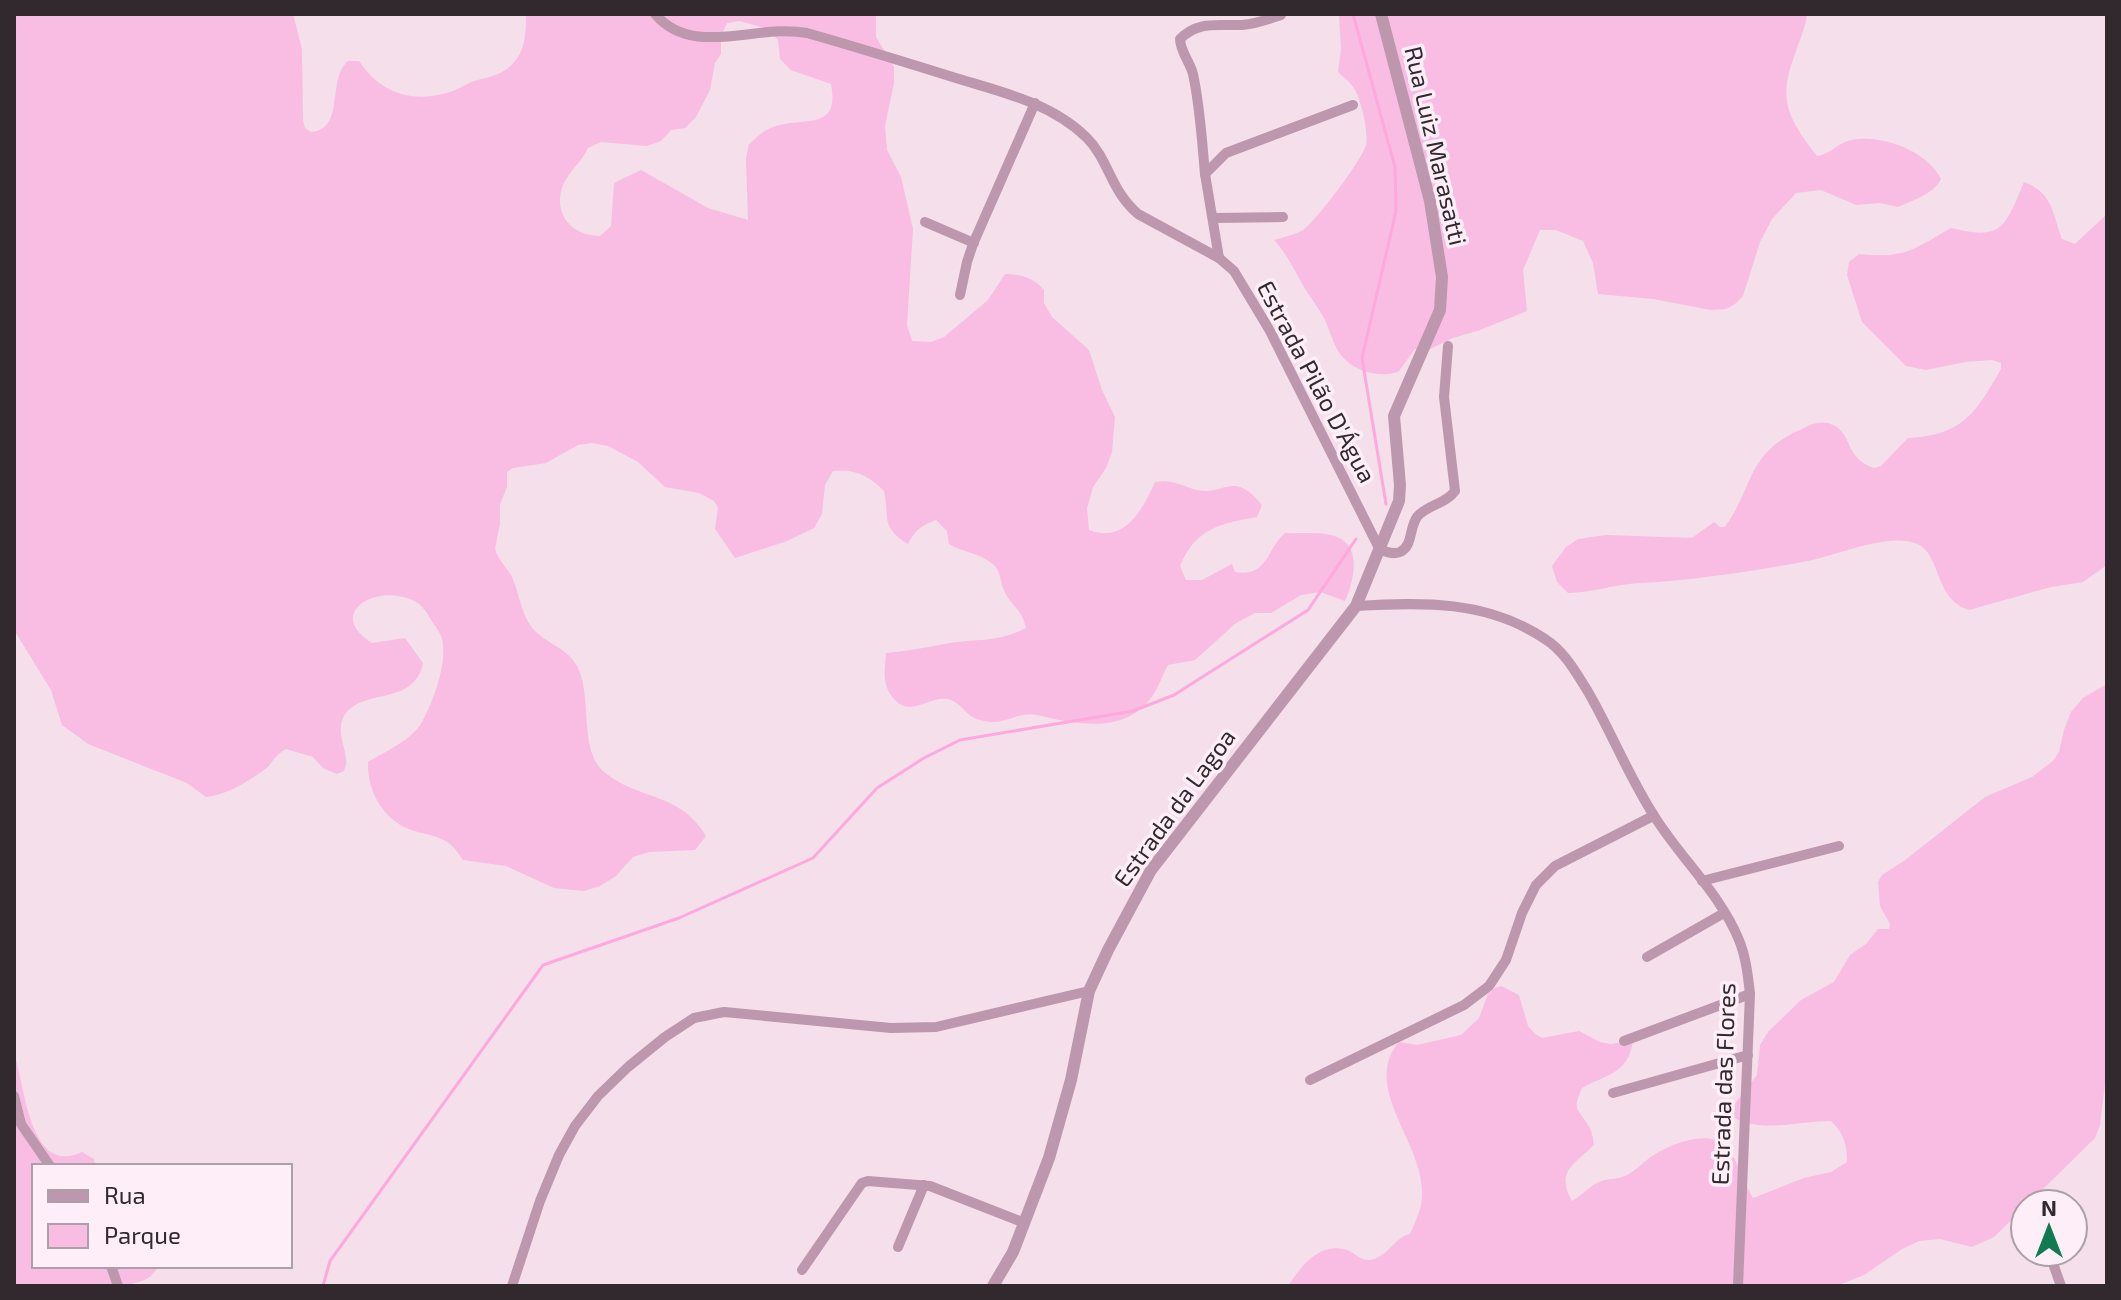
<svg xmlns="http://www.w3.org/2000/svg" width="2121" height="1300" font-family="'Exo 2',sans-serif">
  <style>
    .green { fill: #f9bce2; fill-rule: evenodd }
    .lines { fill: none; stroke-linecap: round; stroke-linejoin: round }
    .stream { stroke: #fda9de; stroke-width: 3 }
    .minor { stroke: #bc97ad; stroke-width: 10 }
    .tertiary { stroke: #bc97ad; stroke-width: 12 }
    .labels { text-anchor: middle; stroke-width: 7; stroke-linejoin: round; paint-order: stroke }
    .street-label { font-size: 24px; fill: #31292e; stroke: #feeef7 }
  </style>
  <rect width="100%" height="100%" fill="#f4dfeb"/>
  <!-- green -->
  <g class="green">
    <path d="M 14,14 L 293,14 L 302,49 L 303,120 L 305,128 L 311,132 C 346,129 326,80 348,61 L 359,61 C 380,93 413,104 450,92 C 460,89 468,82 478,80 C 493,76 505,74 515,61 C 526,49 526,29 526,14 L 876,14 L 876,37 L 894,67 L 894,83 L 885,126 L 887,150 L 901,177 L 913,229 L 907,325 L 912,341 L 931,342 L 944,337 L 988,300 L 1005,274 C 1021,274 1034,278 1044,290 L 1044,303 L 1052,317 L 1089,350 L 1102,390 L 1115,417 L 1112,452 L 1106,468 L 1093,487 L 1087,508 L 1089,530 C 1124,544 1143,510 1155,482 C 1178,478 1185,490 1205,491 C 1217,492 1231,482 1242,488 C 1250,491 1257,499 1262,505 L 1257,517 C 1219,524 1196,528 1180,566 L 1186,580 L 1202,580 L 1232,564 L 1235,572 C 1268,578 1267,548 1285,533 C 1300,534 1322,531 1337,537 C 1363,547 1353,583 1345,601 L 1320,592 L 1301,595 L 1271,613 L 1255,613 L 1236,623 L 1195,660 L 1168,665 C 1162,676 1158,689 1151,698 C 1123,735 1076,724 1037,715 C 1015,710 1004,729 977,719 C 967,716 962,705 953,701 C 934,691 912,719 895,700 C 881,685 885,671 886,653 C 908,651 929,647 950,643 C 981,638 996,643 1026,628 C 1022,608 1011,607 1004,590 C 999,579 1002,570 990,562 C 979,553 962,552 949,544 L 947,531 L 936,520 C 922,525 914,531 908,544 C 880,526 890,520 884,491 C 870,476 854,468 833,471 L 825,485 L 822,514 L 814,528 L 787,541 L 735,558 L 715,529 L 718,508 L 714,501 L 699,493 L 665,487 L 638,462 L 608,446 L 592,443 L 578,445 L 546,463 L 513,468 L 507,472 L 507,487 L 500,504 L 500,523 L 495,549 C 498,559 505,566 511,575 C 520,593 520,615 535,631 C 549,645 567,648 577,666 C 593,696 578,750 604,772 C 640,801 680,792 706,836 L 695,850 L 649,852 L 633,857 L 616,876 L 600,886 L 584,891 L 554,888 L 506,866 L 463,860 C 459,855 456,849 451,845 C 439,834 423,835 409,829 C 382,818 367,790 368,762 C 386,751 411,741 422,722 C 433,702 448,662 442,639 C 441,634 436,627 433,623 C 426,611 421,602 407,598 C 369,586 328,616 372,643 L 405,638 L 423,663 C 414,707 362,687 344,716 C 336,730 345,746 346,759 C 347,763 345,767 344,771 L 337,774 L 323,768 L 313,757 L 286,749 C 272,757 273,764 264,770 C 247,782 227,795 206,797 L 187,783 L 88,744 L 62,725 L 51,690 L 14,630 ZM 740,21 L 767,29 L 778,40 L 780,59 L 791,70 L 831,84 C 840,131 806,117 776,126 C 765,129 757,137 749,144 L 746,158 L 748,220 L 708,208 L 641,170 L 614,183 L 611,226 L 600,236 C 572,236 552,214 563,185 C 569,171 582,162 588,148 L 601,142 L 647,146 L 661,141 L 671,130 L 685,128 L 696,117 L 710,90 L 715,63 L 721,54 L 721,36 L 727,23 Z"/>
    <path d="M 1339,14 L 1807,14 C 1805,30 1799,41 1794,57 C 1777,101 1790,121 1817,156 C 1830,155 1838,142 1852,140 C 1882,134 1927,151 1941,179 C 1934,194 1913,200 1898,207 L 1880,203 L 1856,205 L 1821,190 L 1796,193 L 1772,219 L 1760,242 L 1743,296 L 1735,304 L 1726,309 L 1711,310 L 1653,299 L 1598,294 L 1593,263 L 1583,241 L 1556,230 L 1540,230 L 1523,270 L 1527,311 L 1480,330 L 1453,338 L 1426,351 L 1415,349 L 1399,371 C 1384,378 1359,373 1347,361 C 1334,351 1331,332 1324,318 C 1318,307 1310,297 1304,287 C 1294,270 1288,255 1274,240 C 1284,237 1295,235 1303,230 C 1317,220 1362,160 1366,145 C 1369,133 1361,100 1355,90 C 1351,82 1344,78 1338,72 L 1341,49 Z"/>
    <path d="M 2024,182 C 2053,193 2052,212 2062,239 L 2075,244 L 2107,214 L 2107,565 L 2083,582 L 2051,587 L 1969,610 C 1933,599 1942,552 1915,543 C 1887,533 1837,555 1808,561 C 1752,571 1696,580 1640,583 C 1615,584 1592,593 1568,593 L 1557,582 L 1552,566 L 1566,547 L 1578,539 L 1606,535 L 1692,538 L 1714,522 L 1720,527 L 1725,527 C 1757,481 1745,454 1804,428 C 1813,423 1823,420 1833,425 C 1853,434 1844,458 1874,468 L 1881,466 L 1908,438 C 1963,435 1975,414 2001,369 L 2001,363 L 1992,360 L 1965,362 L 1926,370 L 1906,366 L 1862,322 L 1847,275 L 1849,262 L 1859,254 C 1904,259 1913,250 1951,228 C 2003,241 2005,227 2024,182 Z"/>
    <path d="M 2107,684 L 2107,1068 L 2100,1125 L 2095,1138 L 1994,1237 L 1972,1247 L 1940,1239 L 1919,1241 L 1902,1249 L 1864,1275 L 1836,1286 L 1288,1286 C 1301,1267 1319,1241 1347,1250 C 1355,1253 1361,1261 1370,1260 C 1388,1257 1395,1237 1410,1234 C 1414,1225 1419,1214 1421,1205 C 1432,1148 1358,1091 1399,1042 L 1417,1045 L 1461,1035 L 1479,1018 L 1488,994 L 1495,988 L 1501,986 L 1519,995 L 1528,1026 L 1535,1034 L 1542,1038 L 1579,1031 L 1600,1042 L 1610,1044 L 1633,1041 C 1628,1074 1607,1074 1582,1088 C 1572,1111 1577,1107 1588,1125 C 1592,1130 1593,1139 1594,1145 C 1575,1164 1555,1171 1572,1201 C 1581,1196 1589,1187 1597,1183 C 1606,1178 1618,1180 1627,1175 C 1635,1171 1640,1165 1647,1160 C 1663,1147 1704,1129 1723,1144 C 1736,1154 1744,1184 1753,1198 L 1804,1178 L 1831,1172 L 1847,1162 C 1847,1144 1844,1134 1831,1121 C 1795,1121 1759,1135 1727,1114 L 1757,1075 L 1760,1045 L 1768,1032 L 1801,1000 L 1834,982 L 1850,955 L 1866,944 L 1878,929 L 1889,929 L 1890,924 L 1880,906 L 1878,882 L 1882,875 L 1904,861 L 1985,797 L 2032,777 L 2053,761 L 2059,752 L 2064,730 L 2071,712 L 2083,698 Z"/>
    <path d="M 14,1053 C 25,1085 29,1177 82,1152 L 94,1159 L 95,1166 L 34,1166 L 34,1266 L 158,1266 C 153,1278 144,1281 131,1284 L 132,1286 L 14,1286 Z"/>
  </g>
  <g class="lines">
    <!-- stream -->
    <g class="stream">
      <polyline points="1353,14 1395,167 1396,211 1362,358 1386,504"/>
      <polyline points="323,1286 330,1261 543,965 679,918 813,858 877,788 924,758 960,740 1133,711 1174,695 1308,610 1356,539"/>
    </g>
    <!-- minor -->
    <g class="minor">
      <path d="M 655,14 C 693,59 757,23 807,33 C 853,46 898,60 943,74 C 992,90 1049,100 1087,138 C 1109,160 1110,190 1138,214 L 1219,258 L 1234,271 L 1270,331 L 1380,550 C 1387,552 1393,555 1400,552 C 1413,546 1409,528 1417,517 C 1426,505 1446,504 1455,491 L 1444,397 L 1448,346"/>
      <path d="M 1205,174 C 1202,141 1200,106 1193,74 C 1190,62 1180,51 1180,39 C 1199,20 1218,26 1242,25 C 1256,24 1269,19 1281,15"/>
      <polyline points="1214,218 1283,217"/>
      <polyline points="925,222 974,243"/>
      <polyline points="1219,258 1205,174 1226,153 1353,105"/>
      <polyline points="960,295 967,262 973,244 1035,103"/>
      <path d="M 1356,606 C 1423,602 1487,600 1545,639 C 1564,651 1575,671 1587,690 C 1611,731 1628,775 1653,814 C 1679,857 1720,893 1739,940 C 1746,957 1748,976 1750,994 L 1738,1286"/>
      <polyline points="1702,881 1839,846"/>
      <polyline points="1647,957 1724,913"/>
      <polyline points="1624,1041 1750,994"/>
      <polyline points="1310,1080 1464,1005 1489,986 1506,960 1522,913 1536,885 1555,866 1653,816"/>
      <polyline points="1613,1093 1748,1055"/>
      <polyline points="14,1096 21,1124 50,1166"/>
      <polyline points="898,1247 924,1185"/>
      <polyline points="2049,1252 2061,1286"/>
      <polyline points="111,1266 118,1286"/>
      <polyline points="802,1270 857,1190 862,1183 868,1181 930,1186 1025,1223"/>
      <polyline points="512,1286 540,1201 559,1155 575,1126 598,1096 628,1067 665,1037 694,1018 724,1012 891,1028 936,1027 1089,991"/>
    </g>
    <!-- tertiary -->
    <polyline class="tertiary" points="993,1286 1013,1252 1049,1158 1071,1080 1089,991 1108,950 1151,870 1356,606 1399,501 1400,485 1394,416 1440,310 1442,277 1430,201 1381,14"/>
  </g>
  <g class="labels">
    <!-- street labels -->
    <g class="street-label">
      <text transform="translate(1435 146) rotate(77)" y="8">Rua Luiz Marasatti</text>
      <text transform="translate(1316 382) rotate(62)" y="8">Estrada Pilão D'Água</text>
      <text transform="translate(1175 808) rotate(-54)" y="8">Estrada da Lagoa</text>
      <text transform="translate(1724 1084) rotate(-88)" y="8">Estrada das Flores</text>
    </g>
  </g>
  <!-- border -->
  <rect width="2121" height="1300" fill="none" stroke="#31292e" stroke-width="32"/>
  <!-- legend -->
  <rect x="32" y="1164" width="260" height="104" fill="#feeef7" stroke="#ac9fa7" stroke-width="2"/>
  <rect x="48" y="1190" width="40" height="12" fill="#bc97ad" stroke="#ac9fa7" stroke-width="2"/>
  <text x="104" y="1204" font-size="24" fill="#31292e">Rua</text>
  <rect x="48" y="1224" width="40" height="24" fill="#f9bce2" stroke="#ac9fa7" stroke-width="2"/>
  <text x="104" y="1244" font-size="24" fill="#31292e">Parque</text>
  <!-- north arrow -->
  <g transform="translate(2049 1228)"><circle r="38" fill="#feeef7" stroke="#ac9fa7" stroke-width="2"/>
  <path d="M0-6L14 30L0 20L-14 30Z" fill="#117a53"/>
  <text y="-12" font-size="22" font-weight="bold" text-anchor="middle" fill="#31292e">N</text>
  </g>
</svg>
